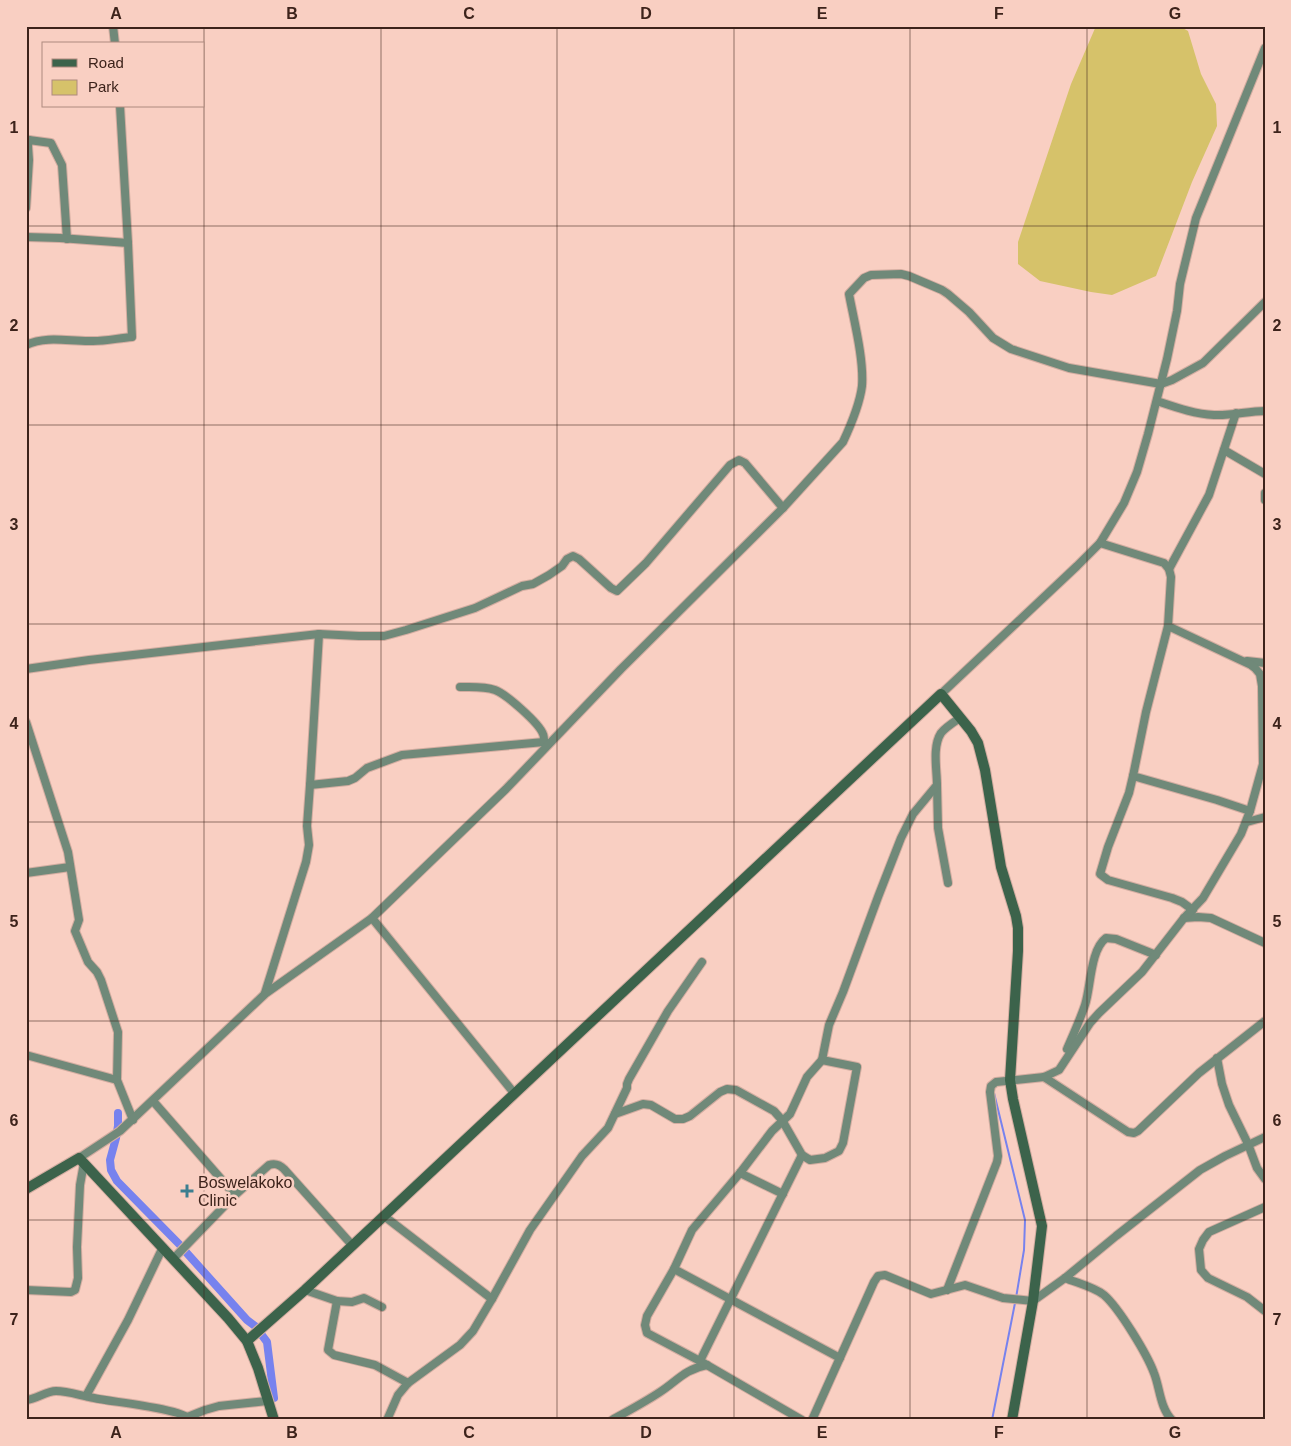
<svg xmlns="http://www.w3.org/2000/svg" width="1291" height="1446" font-family="Helvetica,sans-serif">
  <style>
    .green { fill: #d6c26a }
    .lines { fill: none; stroke-linecap: round; stroke-linejoin: round }
    .stream { stroke: #7782ee; stroke-width: 2 }
    .canal { stroke: #7782ee; stroke-width: 8 }
    .street-casing { stroke: #d3ada1; stroke-width: 10 }
    .secondary-casing { stroke: #d3ada1; stroke-width: 12 }
    .street { stroke: #708979; stroke-width: 8 }
    .secondary { stroke: #3c634b; stroke-width: 10 }
    .grid { fill: none; stroke: #3d231b; stroke-width: 1; stroke-opacity: 0.55 }
    .poi-dot { fill: #3c7f90; stroke: #f9cfc2; stroke-width: 2 }
    .labels { text-anchor: middle; stroke-width: 5; stroke-linejoin: round; paint-order: stroke }
    .poi-label { font-size: 16px; fill: #3d231b; stroke: #f9cfc2; text-anchor: start }
    .neatline { fill: none; stroke: #3d231b; stroke-width: 2 }
    .grid-label { font-size: 16px; text-anchor: middle; font-weight: bold; fill: #3d231b }
  </style>
  <rect width="100%" height="100%" fill="#f9cfc2"/>
  <!-- green -->
  <polygon class="green" points="1096,26 1179,26 1188,31 1201,74 1216,104 1217,126 1192,182 1156,276 1112,295 1091,292 1040,281 1018,264 1018,242 1071,84"/>
  <g class="lines">
    <!-- stream -->
    <g class="stream">
      <polyline points="994,1093 1025,1220 1024,1250 1016,1298"/>
      <polyline points="992,1420 1015,1303"/>
    </g>
    <!-- canal -->
    <g class="canal">
      <polyline points="118,1113 118,1126 116,1138 110,1160 111,1170 117,1181 181,1246"/>
      <polyline points="185,1251 247,1320 255,1326 267,1342 274,1398"/>
    </g>
    <defs>
      <g id="street">
        <polyline points="113,26 115,44"/>
        <polyline points="26,139 29,140 28,146 29,160 26,208"/>
        <polyline points="29,140 51,143 62,165 67,239"/>
        <polyline points="26,237 60,238 128,243"/>
        <path d="M 26,345 C 48,335 70,342 93,341 C 106,341 119,338 132,337 L 128,243 L 120,106"/>
        <path d="M 1157,401 C 1175,407 1194,414 1214,415 C 1231,416 1248,411 1265,411"/>
        <polyline points="1224,450 1265,474"/>
        <polyline points="1265,493 1265,500"/>
        <polyline points="1169,569 1209,495 1236,413"/>
        <polyline points="1168,626 1146,712 1133,776 1217,800 1250,811"/>
        <polyline points="319,634 310,785 348,781 355,778 367,768 402,755 544,742 548,744"/>
        <polyline points="1247,661 1265,663"/>
        <polyline points="26,669 89,660 319,634 359,636 384,636 406,630 475,608 522,586 533,584 549,575 562,566 567,559 573,556 579,559 611,588 617,591 646,563 730,465 739,460 745,463 783,508"/>
        <path d="M 460,687 C 471,687 484,686 495,690 C 506,694 539,723 543,734 C 544,736 544,740 544,742"/>
        <polyline points="941,694 1077,566 1100,543 1124,503 1137,472 1148,434 1167,359 1177,311 1180,284 1196,218 1265,48"/>
        <polyline points="26,722 68,852 79,920 75,931 88,962 97,972 101,980 118,1032 117,1080 133,1120"/>
        <polyline points="1133,776 1129,793 1108,847 1100,874 1108,880 1172,898 1182,902 1193,910"/>
        <polyline points="937,785 938,828 948,883"/>
        <polyline points="1247,822 1265,817"/>
        <polyline points="26,873 70,867"/>
        <polyline points="372,918 514,1093"/>
        <polyline points="1184,918 1198,917 1211,918 1265,943"/>
        <polyline points="265,993 306,862 309,845 307,826 310,785"/>
        <path d="M 1067,1049 C 1073,1035 1080,1020 1085,1005 C 1091,987 1090,950 1106,938 L 1116,939 L 1156,955"/>
        <polyline points="26,1055 117,1080"/>
        <polyline points="1217,1058 1222,1084 1229,1105 1248,1144 1257,1168 1265,1179"/>
        <polyline points="1044,1077 1128,1132 1134,1133 1138,1131 1199,1073 1265,1021"/>
        <polyline points="153,1101 235,1195"/>
        <polyline points="615,1114 643,1104 651,1105 675,1119 683,1119 690,1116 720,1092 727,1089 736,1090 774,1111 782,1120 802,1155 810,1160 825,1158 839,1151 843,1143 857,1067 822,1060"/>
        <path d="M 79,1158 L 120,1131 L 265,994 L 372,918 L 506,789 L 621,669 L 783,508 L 843,442 C 850,427 860,402 862,386 C 864,359 854,321 849,294 L 864,278 L 871,275 L 901,274 L 909,276 L 942,290 L 948,294 L 969,312 L 993,338 L 1011,349 L 1069,368 L 1161,384 L 1172,380 L 1203,363 L 1265,302"/>
        <polyline points="740,1173 783,1194"/>
        <polyline points="1265,1207 1209,1232 1203,1240 1199,1249 1201,1270 1208,1278 1247,1297 1265,1311"/>
        <polyline points="384,1216 492,1299 530,1230 582,1156 608,1128 627,1088 627,1084 629,1079 668,1011 702,962"/>
        <path d="M 174,1258 L 235,1195 L 269,1165 C 275,1163 279,1164 284,1169 L 352,1245"/>
        <polyline points="674,1269 840,1358"/>
        <path d="M 1065,1278 C 1077,1283 1094,1287 1104,1295 C 1119,1308 1147,1354 1154,1373 C 1160,1388 1160,1408 1172,1420"/>
        <polyline points="26,1290 71,1292 75,1290 78,1278 77,1247 80,1185 84,1163"/>
        <polyline points="305,1290 337,1301 352,1302 364,1298 382,1307"/>
        <polyline points="947,1290 997,1162 998,1156 990,1092 991,1086 996,1082 1044,1077 1059,1070 1090,1023 1099,1013 1142,972 1184,918 1203,898 1241,834 1250,811 1263,764 1262,686 1260,674 1255,668 1251,665 1168,626 1171,577 1169,569 1164,563 1100,543"/>
        <polyline points="337,1301 328,1350 334,1355 375,1365 408,1383"/>
        <polyline points="700,1361 802,1155"/>
        <polyline points="86,1396 128,1320 163,1247"/>
        <path d="M 26,1400 C 37,1399 46,1391 56,1391 C 69,1391 81,1396 94,1398 C 111,1402 181,1408 191,1420"/>
        <polyline points="180,1420 205,1410 219,1406 267,1401"/>
        <polyline points="387,1420 398,1395 408,1383 460,1345 473,1331 492,1299"/>
        <path d="M 612,1420 C 628,1411 645,1402 660,1392 C 677,1381 685,1369 707,1365"/>
        <path d="M 802,1420 L 700,1361 L 647,1333 L 645,1325 L 647,1316 L 674,1269 L 692,1230 L 740,1173 L 772,1131 L 790,1114 L 807,1077 L 822,1060 L 829,1025 L 843,992 L 878,897 L 901,838 L 913,814 L 937,785 C 937,770 932,747 941,733 C 946,727 954,722 960,718"/>
        <polyline points="812,1420 874,1282 878,1276 885,1275 931,1294 965,1285 1003,1298 1033,1301 1065,1278 1116,1236 1200,1170 1225,1156 1265,1137"/>
      </g>
      <g id="secondary">
        <polyline points="26,1189 79,1158 228,1318 247,1341 258,1368 274,1420"/>
        <polyline points="247,1341 305,1290 941,694 971,731 978,743 985,770 1001,867 1016,916 1018,928 1018,951 1010,1080 1013,1099 1042,1226 1033,1301 1012,1420"/>
      </g>
    </defs>
    <!-- street casing -->
    <use href="#street" class="street-casing"/>
    <!-- secondary casing -->
    <use href="#secondary" class="secondary-casing"/>
    <!-- street -->
    <use href="#street" class="street"/>
    <!-- secondary -->
    <use href="#secondary" class="secondary"/>
  </g>
  <!-- grid -->
  <path class="grid" d="M 204,26 L 204,1420M 381,26 L 381,1420M 557,26 L 557,1420M 734,26 L 734,1420M 910,26 L 910,1420M 1087,26 L 1087,1420M 26,226 L 1265,226M 26,425 L 1265,425M 26,624 L 1265,624M 26,822 L 1265,822M 26,1021 L 1265,1021M 26,1220 L 1265,1220"/>
  <!-- markers -->
  <path class="poi-dot" d="M184.5 1183.5h5v5h5v5h-5v5h-5v-5h-5v-5h5z"/>
  <g class="labels">
    <!-- poi labels -->
    <g class="poi-label">
      <text x="198" y="1188">Boswelakoko<tspan x="198" dy="18">Clinic</tspan></text>
    </g>
  </g>
  <!-- border -->
  <rect width="1291" height="1446" fill="none" stroke="#f9cfc2" stroke-width="55"/>
  <!-- legend -->
  <rect x="42" y="42" width="162" height="65" fill="#f9cfc2" stroke="#ae8a7f"/>
  <rect x="52" y="59" width="25" height="8" fill="#3c634b" stroke="#ae8a7f"/>
  <text x="88" y="68" font-size="15" fill="#3d231b">Road</text>
  <rect x="52" y="80" width="25" height="15" fill="#d6c26a" stroke="#ae8a7f"/>
  <text x="88" y="92" font-size="15" fill="#3d231b">Park</text>
  <rect x="28" y="28" width="1236" height="1390" class="neatline"/>
  <g class="grid-label">
    <text x="116" y="19">A</text>
    <text x="292" y="19">B</text>
    <text x="469" y="19">C</text>
    <text x="646" y="19">D</text>
    <text x="822" y="19">E</text>
    <text x="999" y="19">F</text>
    <text x="1175" y="19">G</text>
    <text x="14" y="133">1</text>
    <text x="1277" y="133">1</text>
    <text x="14" y="331">2</text>
    <text x="1277" y="331">2</text>
    <text x="14" y="530">3</text>
    <text x="1277" y="530">3</text>
    <text x="14" y="729">4</text>
    <text x="1277" y="729">4</text>
    <text x="14" y="927">5</text>
    <text x="1277" y="927">5</text>
    <text x="14" y="1126">6</text>
    <text x="1277" y="1126">6</text>
    <text x="14" y="1325">7</text>
    <text x="1277" y="1325">7</text>
    <text x="116" y="1438">A</text>
    <text x="292" y="1438">B</text>
    <text x="469" y="1438">C</text>
    <text x="646" y="1438">D</text>
    <text x="822" y="1438">E</text>
    <text x="999" y="1438">F</text>
    <text x="1175" y="1438">G</text>
  </g>
</svg>
